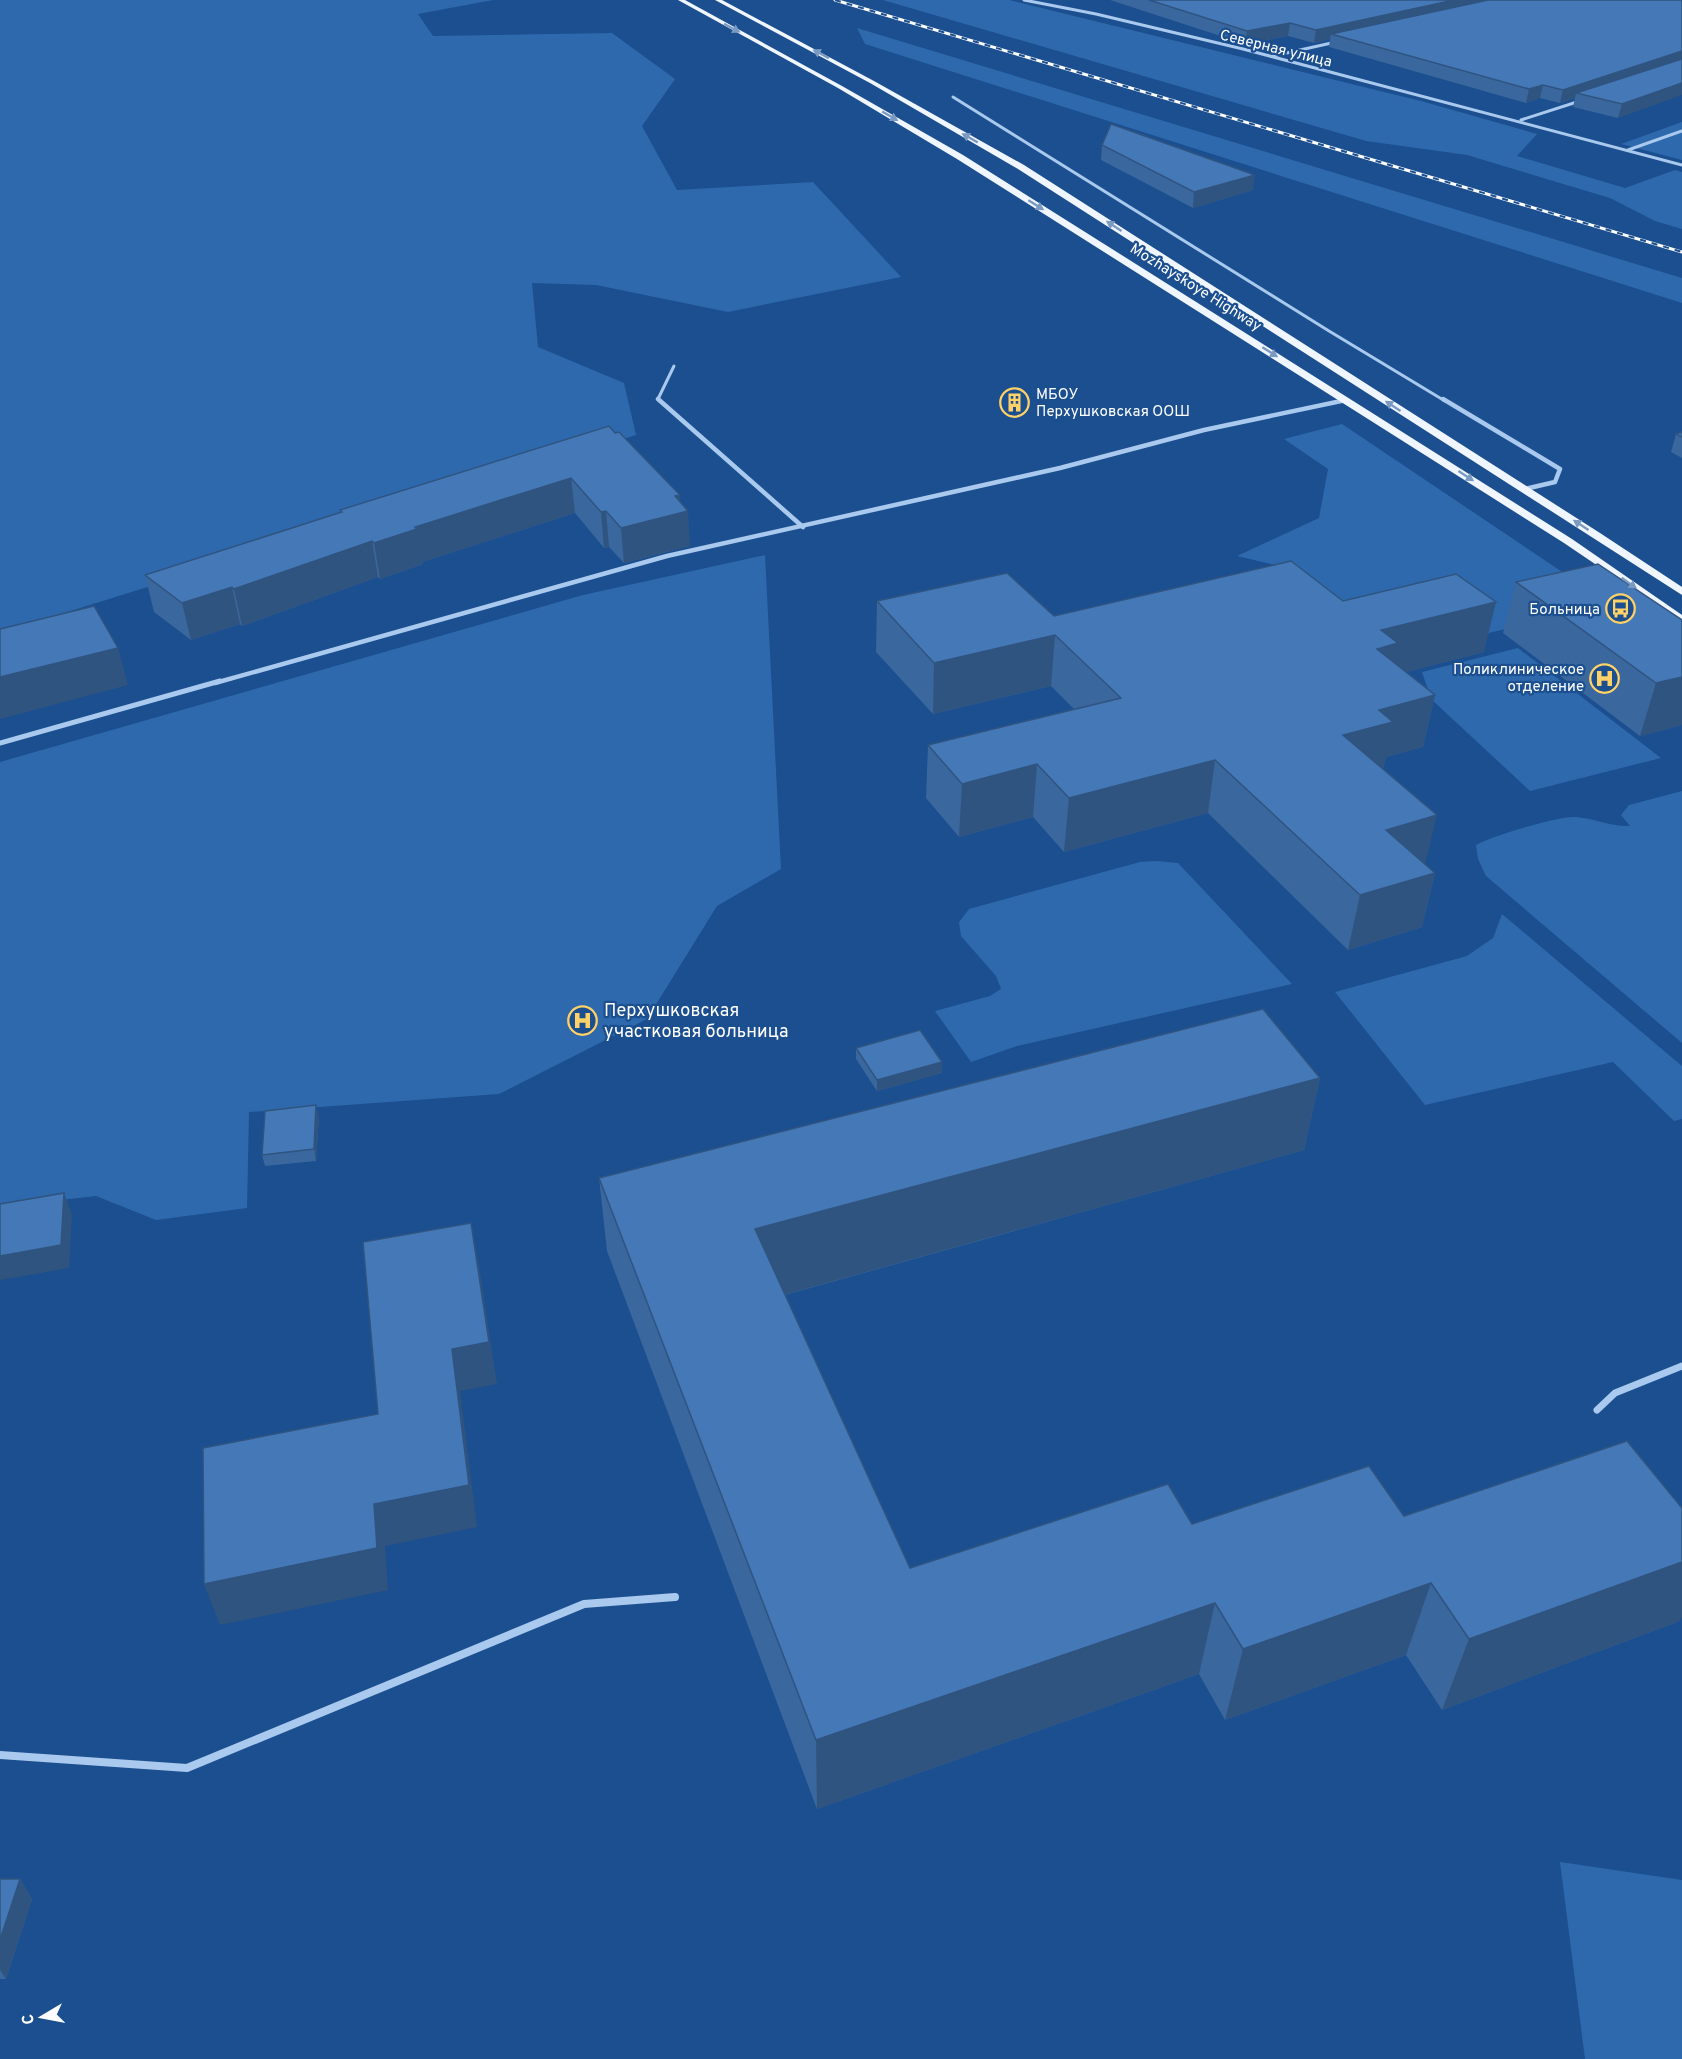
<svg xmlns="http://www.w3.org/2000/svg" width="1682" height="2059" font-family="Overpass,sans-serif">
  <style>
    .green { fill: #2e69ad }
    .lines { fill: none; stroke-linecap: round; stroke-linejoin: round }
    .minor-far4 { stroke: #a9c9ee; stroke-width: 3 }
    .minor-far3 { stroke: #a9c9ee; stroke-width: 4.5 }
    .minor-far2 { stroke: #a9c9ee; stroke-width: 5 }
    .minor-far1 { stroke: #a9c9ee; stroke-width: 7 }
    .minor { stroke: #a9c9ee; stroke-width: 8 }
    .primary { fill: #f0f6ff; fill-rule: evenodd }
    .rail-casing { stroke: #fff; stroke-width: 3 }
    .rail { stroke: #1b4f8f; stroke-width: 2; stroke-dasharray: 6; stroke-linecap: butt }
    .wall { fill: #3a679d }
    .shaded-wall { fill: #305480 }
    .building { fill: #4478b7; stroke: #305480; stroke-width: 1.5 }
    .oneway { fill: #7b9ac1 }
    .labels { text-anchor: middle; stroke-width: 4.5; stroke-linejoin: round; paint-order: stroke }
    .far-street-label { font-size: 15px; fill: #fff; stroke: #1b4f8f }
    .far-poi-label { font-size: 15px; fill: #fff; stroke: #1b4f8f; text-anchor: end }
    .poi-label { font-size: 18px; fill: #fff; stroke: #1b4f8f; text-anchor: start }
  </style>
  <rect width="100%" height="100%" fill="#1b4f8f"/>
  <!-- green -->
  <g class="green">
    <polygon points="0,0 493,0 418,14 433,36 612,33 675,79 642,126 677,190 813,182 901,277 728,312 596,285 532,283 538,347 624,383 636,435 0,633"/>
    <polygon points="883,0 1009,0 1421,101 1537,134 1517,156 1625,188 1675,170 1682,172 1682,229 1655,221 1610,198 1467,155 1366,141"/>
    <polygon points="857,28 1682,278 1682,303 865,44"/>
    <polygon points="1682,122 1682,160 1621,144"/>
    <polygon points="1342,424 1610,604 1472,637 1385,635 1301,571 1237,556 1319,518 1328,469 1284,439"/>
    <polygon points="765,555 781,869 717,906 647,1019 499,1094 249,1112 247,1208 156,1220 96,1196 0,1207 0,762 583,595"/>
    <polygon points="1518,648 1661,758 1530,791 1431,699 1422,672"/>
    <path d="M 1682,791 L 1682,1043 L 1486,876 L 1478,859 L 1476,845 C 1491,836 1558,816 1575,817 C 1594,818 1611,827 1630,826 L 1621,815 L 1629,805 Z"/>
    <polygon points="1157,861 1178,863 1292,984 1017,1046 971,1062 935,1011 990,996 1001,989 996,976 961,936 959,922 969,909 1140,862"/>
    <polygon points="1502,914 1682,1066 1682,1119 1674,1121 1613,1062 1425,1105 1335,992 1467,956 1493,938"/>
    <polygon points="1560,1862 1682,1880 1682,2059 1585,2059"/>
  </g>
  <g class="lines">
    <!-- minor-far4 -->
    <g class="minor-far4">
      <polyline points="1024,0 1096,14 1243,49 1682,165"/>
      <polyline points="1273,56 1336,42"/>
      <polyline points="953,97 1329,331 1445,401"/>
      <polyline points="1521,120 1580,101"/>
      <polyline points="1628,150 1682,131"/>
      <polyline points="660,401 658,399 674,366"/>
      <polyline points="1343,401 1346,400"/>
    </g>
    <!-- minor-far3 -->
    <g class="minor-far3">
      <polyline points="658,399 803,527"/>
      <polyline points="1443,399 1560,469 1555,482 1525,489"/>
      <polyline points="215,683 667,556 1060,468 1204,430 1346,400"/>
    </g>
    <!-- minor-far2 -->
    <polyline class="minor-far2" points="0,743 220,681"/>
    <!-- minor-far1 -->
    <polyline class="minor-far1" points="1597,1410 1615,1393 1682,1366"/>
    <!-- minor -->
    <polyline class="minor" points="0,1755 187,1768 584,1604 675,1597"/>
    <!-- primary -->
    <g class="primary">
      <polygon points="678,0 685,0 842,86 963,155 1572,539 1682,615 1682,623 1564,543 957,159 838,88"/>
      <polygon points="715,0 722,0 874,81 1024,165 1600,533 1682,587 1682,595 1018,169 870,83"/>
    </g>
    <defs>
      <polyline id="rail" points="835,0 1682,252"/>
    </defs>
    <!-- rail casing -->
    <use href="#rail" class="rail-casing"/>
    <!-- rail -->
    <use href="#rail" class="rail"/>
  </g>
  <!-- wall -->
  <g class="wall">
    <polygon points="1110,0 1682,0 1618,118 1573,107 1575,98 1560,103 1540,98 1526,103 1329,47 1330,39 1314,43 1288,36 1245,44"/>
    <polygon points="1102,145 1253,190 1193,208 1101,160"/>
    <polygon points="609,426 680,501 690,546 624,563 609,547 604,548 575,513 422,562 423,564 380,579 378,577 242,626 240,624 191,640 154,612 145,575 340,513 340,510"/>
    <polygon points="1682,432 1682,458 1671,452 1676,434"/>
    <polygon points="1516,582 1682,620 1682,725 1640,736 1503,633"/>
    <polygon points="877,601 1054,616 1343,601 1484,652 1406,672 1435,695 1423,747 1386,757 1383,769 1425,864 1435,873 1422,927 1348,950 1208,813 1064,852 1033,817 959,837 926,798 928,745 1074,709 1051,686 933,714 876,652"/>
    <polygon points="856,1048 942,1062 942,1073 877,1091 856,1059"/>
    <polygon points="1320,1078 1304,1150 785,1295 910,1568 1192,1524 1404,1516 1680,1621 1442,1710 1406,1655 1225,1720 1199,1674 817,1809 607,1251 599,1178"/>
    <polygon points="319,1116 316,1161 265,1166 262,1155"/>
    <polygon points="0,1879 20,1879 32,1899 6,1979 0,1979"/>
  </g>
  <!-- shaded-wall -->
  <g class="shaded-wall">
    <polygon points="1454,0 1508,0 1331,34 1330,39 1314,43 1316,30"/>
    <polygon points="1290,23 1288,36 1245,44 1247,31"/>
    <polygon points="1682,51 1682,59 1576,93 1575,98 1560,103 1563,90"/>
    <polygon points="1682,83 1682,95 1618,118 1622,104"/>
    <polygon points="1543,85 1540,98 1526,103 1529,89"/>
    <polygon points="1255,175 1253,190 1193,208 1194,192"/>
    <polygon points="571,478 575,513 422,562 423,564 380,579 374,543 415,527"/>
    <polygon points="680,495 680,513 688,511 690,546 624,563 621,528 675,496"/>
    <polygon points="606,511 609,547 604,548 601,512"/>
    <polygon points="372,541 378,577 242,626 234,589"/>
    <polygon points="232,587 240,624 191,640 182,603"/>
    <polygon points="1496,602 1484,652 1391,676 1366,700 1381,630"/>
    <polygon points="1055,635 1051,686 933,714 934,663"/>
    <polygon points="118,648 128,685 0,719 0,677"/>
    <polygon points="1682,677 1682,725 1640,736 1656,683"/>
    <polygon points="1435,695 1423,747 1386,757 1382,774 1343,735 1379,710"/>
    <polygon points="1215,760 1208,813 1064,852 1069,798"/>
    <polygon points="1037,764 1033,817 959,837 962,784"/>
    <polygon points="1437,815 1424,869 1386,830"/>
    <polygon points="1435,873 1422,927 1348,950 1360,895"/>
    <polygon points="942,1062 942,1073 877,1091 877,1080"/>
    <polygon points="1320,1078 1304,1150 758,1302 755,1229"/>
    <polygon points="316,1105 319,1116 316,1161 314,1149"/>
    <polygon points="64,1193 72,1215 69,1268 0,1280 0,1256"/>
    <polygon points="471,1223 479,1265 497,1384 460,1391 477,1527 385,1546 388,1590 220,1625 204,1584 374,1504"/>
    <polygon points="1682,1562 1682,1617 1680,1621 1442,1710 1469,1639"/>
    <polygon points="1431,1583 1406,1655 1225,1720 1243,1649"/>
    <polygon points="1215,1603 1199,1674 817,1809 816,1740"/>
    <polygon points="20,1879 32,1899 6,1979 0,1970 0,1940"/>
  </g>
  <!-- building -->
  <g class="building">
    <polygon points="1149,0 1454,0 1316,30 1290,23 1247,31"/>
    <polygon points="1488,0 1682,0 1682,51 1563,90 1543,85 1529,89 1331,34"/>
    <polygon points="1682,59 1682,83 1622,104 1576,93"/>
    <polygon points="1111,124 1255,175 1194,192 1102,145"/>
    <polygon points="609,426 615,433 619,432 680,495 675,496 688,511 621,528 606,511 601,512 571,478 415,527 417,529 374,543 372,541 234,589 232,587 182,603 145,575 342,512 340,510"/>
    <polygon points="1682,432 1682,437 1676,434"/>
    <polygon points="1291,561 1343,601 1456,574 1496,602 1381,630 1398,643 1377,649 1435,695 1379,710 1393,722 1343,735 1437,815 1386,830 1435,873 1360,895 1215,760 1069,798 1037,764 962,784 928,745 1121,698 1055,635 934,663 877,601 1007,573 1054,616"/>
    <polygon points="1598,564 1682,620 1682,677 1656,683 1516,582"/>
    <polygon points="94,606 118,648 0,677 0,629"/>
    <polygon points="1263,1009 1320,1078 755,1229 910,1568 1168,1484 1192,1524 1369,1466 1404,1516 1627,1441 1682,1508 1682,1562 1469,1639 1431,1583 1243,1649 1215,1603 816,1740 599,1178"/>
    <polygon points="920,1030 942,1062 877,1080 856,1048"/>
    <polygon points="316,1105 314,1149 262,1155 265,1111"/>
    <polygon points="64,1193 61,1245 0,1256 0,1204"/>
    <polygon points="471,1223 489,1342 452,1349 469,1485 374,1504 377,1548 204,1584 203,1448 378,1414 363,1242"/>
    <polygon points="0,1879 20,1879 0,1940"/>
  </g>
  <!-- one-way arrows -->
  <defs><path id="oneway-solid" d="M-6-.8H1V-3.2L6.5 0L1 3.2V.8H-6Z" transform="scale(1.5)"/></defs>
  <g class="oneway">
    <use href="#oneway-solid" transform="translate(732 28) rotate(28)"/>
    <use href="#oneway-solid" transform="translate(821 54) rotate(-152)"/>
    <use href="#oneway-solid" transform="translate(890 116) rotate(30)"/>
    <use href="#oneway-solid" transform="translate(970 138) rotate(-150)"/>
    <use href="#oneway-solid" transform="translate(1036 205) rotate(32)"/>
    <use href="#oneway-solid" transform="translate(1114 226) rotate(-147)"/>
    <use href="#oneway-solid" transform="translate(1270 352) rotate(32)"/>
    <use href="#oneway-solid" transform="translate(1393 406) rotate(-147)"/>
    <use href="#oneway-solid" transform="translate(1466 476) rotate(33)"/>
    <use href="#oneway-solid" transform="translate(1581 525) rotate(-147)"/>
    <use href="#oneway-solid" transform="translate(1629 583) rotate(35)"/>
  </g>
  <!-- icons -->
  <defs>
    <symbol id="building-ring" viewBox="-11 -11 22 22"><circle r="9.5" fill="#1b4f8f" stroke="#ffd166" stroke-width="1.5"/><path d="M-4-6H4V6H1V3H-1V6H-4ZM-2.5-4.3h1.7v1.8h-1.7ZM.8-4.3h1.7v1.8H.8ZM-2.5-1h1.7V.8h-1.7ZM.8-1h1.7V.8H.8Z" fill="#ffd166"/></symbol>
    <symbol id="bus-ring" viewBox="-11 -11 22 22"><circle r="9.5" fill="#1b4f8f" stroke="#ffd166" stroke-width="1.5"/><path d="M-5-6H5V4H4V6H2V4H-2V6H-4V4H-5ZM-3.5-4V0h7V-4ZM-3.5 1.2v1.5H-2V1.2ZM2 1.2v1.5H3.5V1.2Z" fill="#ffd166"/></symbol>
    <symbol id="hospital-ring" viewBox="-11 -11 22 22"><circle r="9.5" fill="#1b4f8f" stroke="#ffd166" stroke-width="1.5"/><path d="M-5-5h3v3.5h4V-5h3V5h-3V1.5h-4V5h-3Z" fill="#ffd166"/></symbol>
  </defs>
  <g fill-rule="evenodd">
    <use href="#building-ring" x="998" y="386" width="33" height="33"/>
    <use href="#bus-ring" x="1604" y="592" width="33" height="33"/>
    <use href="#hospital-ring" x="1588" y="662" width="33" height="33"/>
    <use href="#hospital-ring" x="566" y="1004" width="33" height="33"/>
  </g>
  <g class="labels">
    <!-- far-street labels -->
    <g class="far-street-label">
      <text transform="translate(1276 48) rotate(14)" y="5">Северная улица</text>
      <text transform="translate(1196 287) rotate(32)" y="5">Mozhayskoye Highway</text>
    </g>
    <!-- far-poi labels -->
    <g class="far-poi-label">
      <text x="1036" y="399" text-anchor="start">МБОУ<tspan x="1036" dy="17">Перхушковская ООШ</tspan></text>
      <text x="1600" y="614">Больница</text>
      <text x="1584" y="674">Поликлиническое<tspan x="1584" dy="17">отделение</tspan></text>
    </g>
    <!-- poi labels -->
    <g class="poi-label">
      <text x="604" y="1016">Перхушковская<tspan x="604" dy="21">участковая больница</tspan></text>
    </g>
  </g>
  <!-- north arrow -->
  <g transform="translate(42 2017) rotate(260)" stroke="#1b4f8f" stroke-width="4.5" paint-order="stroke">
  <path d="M0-4.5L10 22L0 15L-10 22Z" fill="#ffffff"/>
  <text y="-9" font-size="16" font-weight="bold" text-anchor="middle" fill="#ffffff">С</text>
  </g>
</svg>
